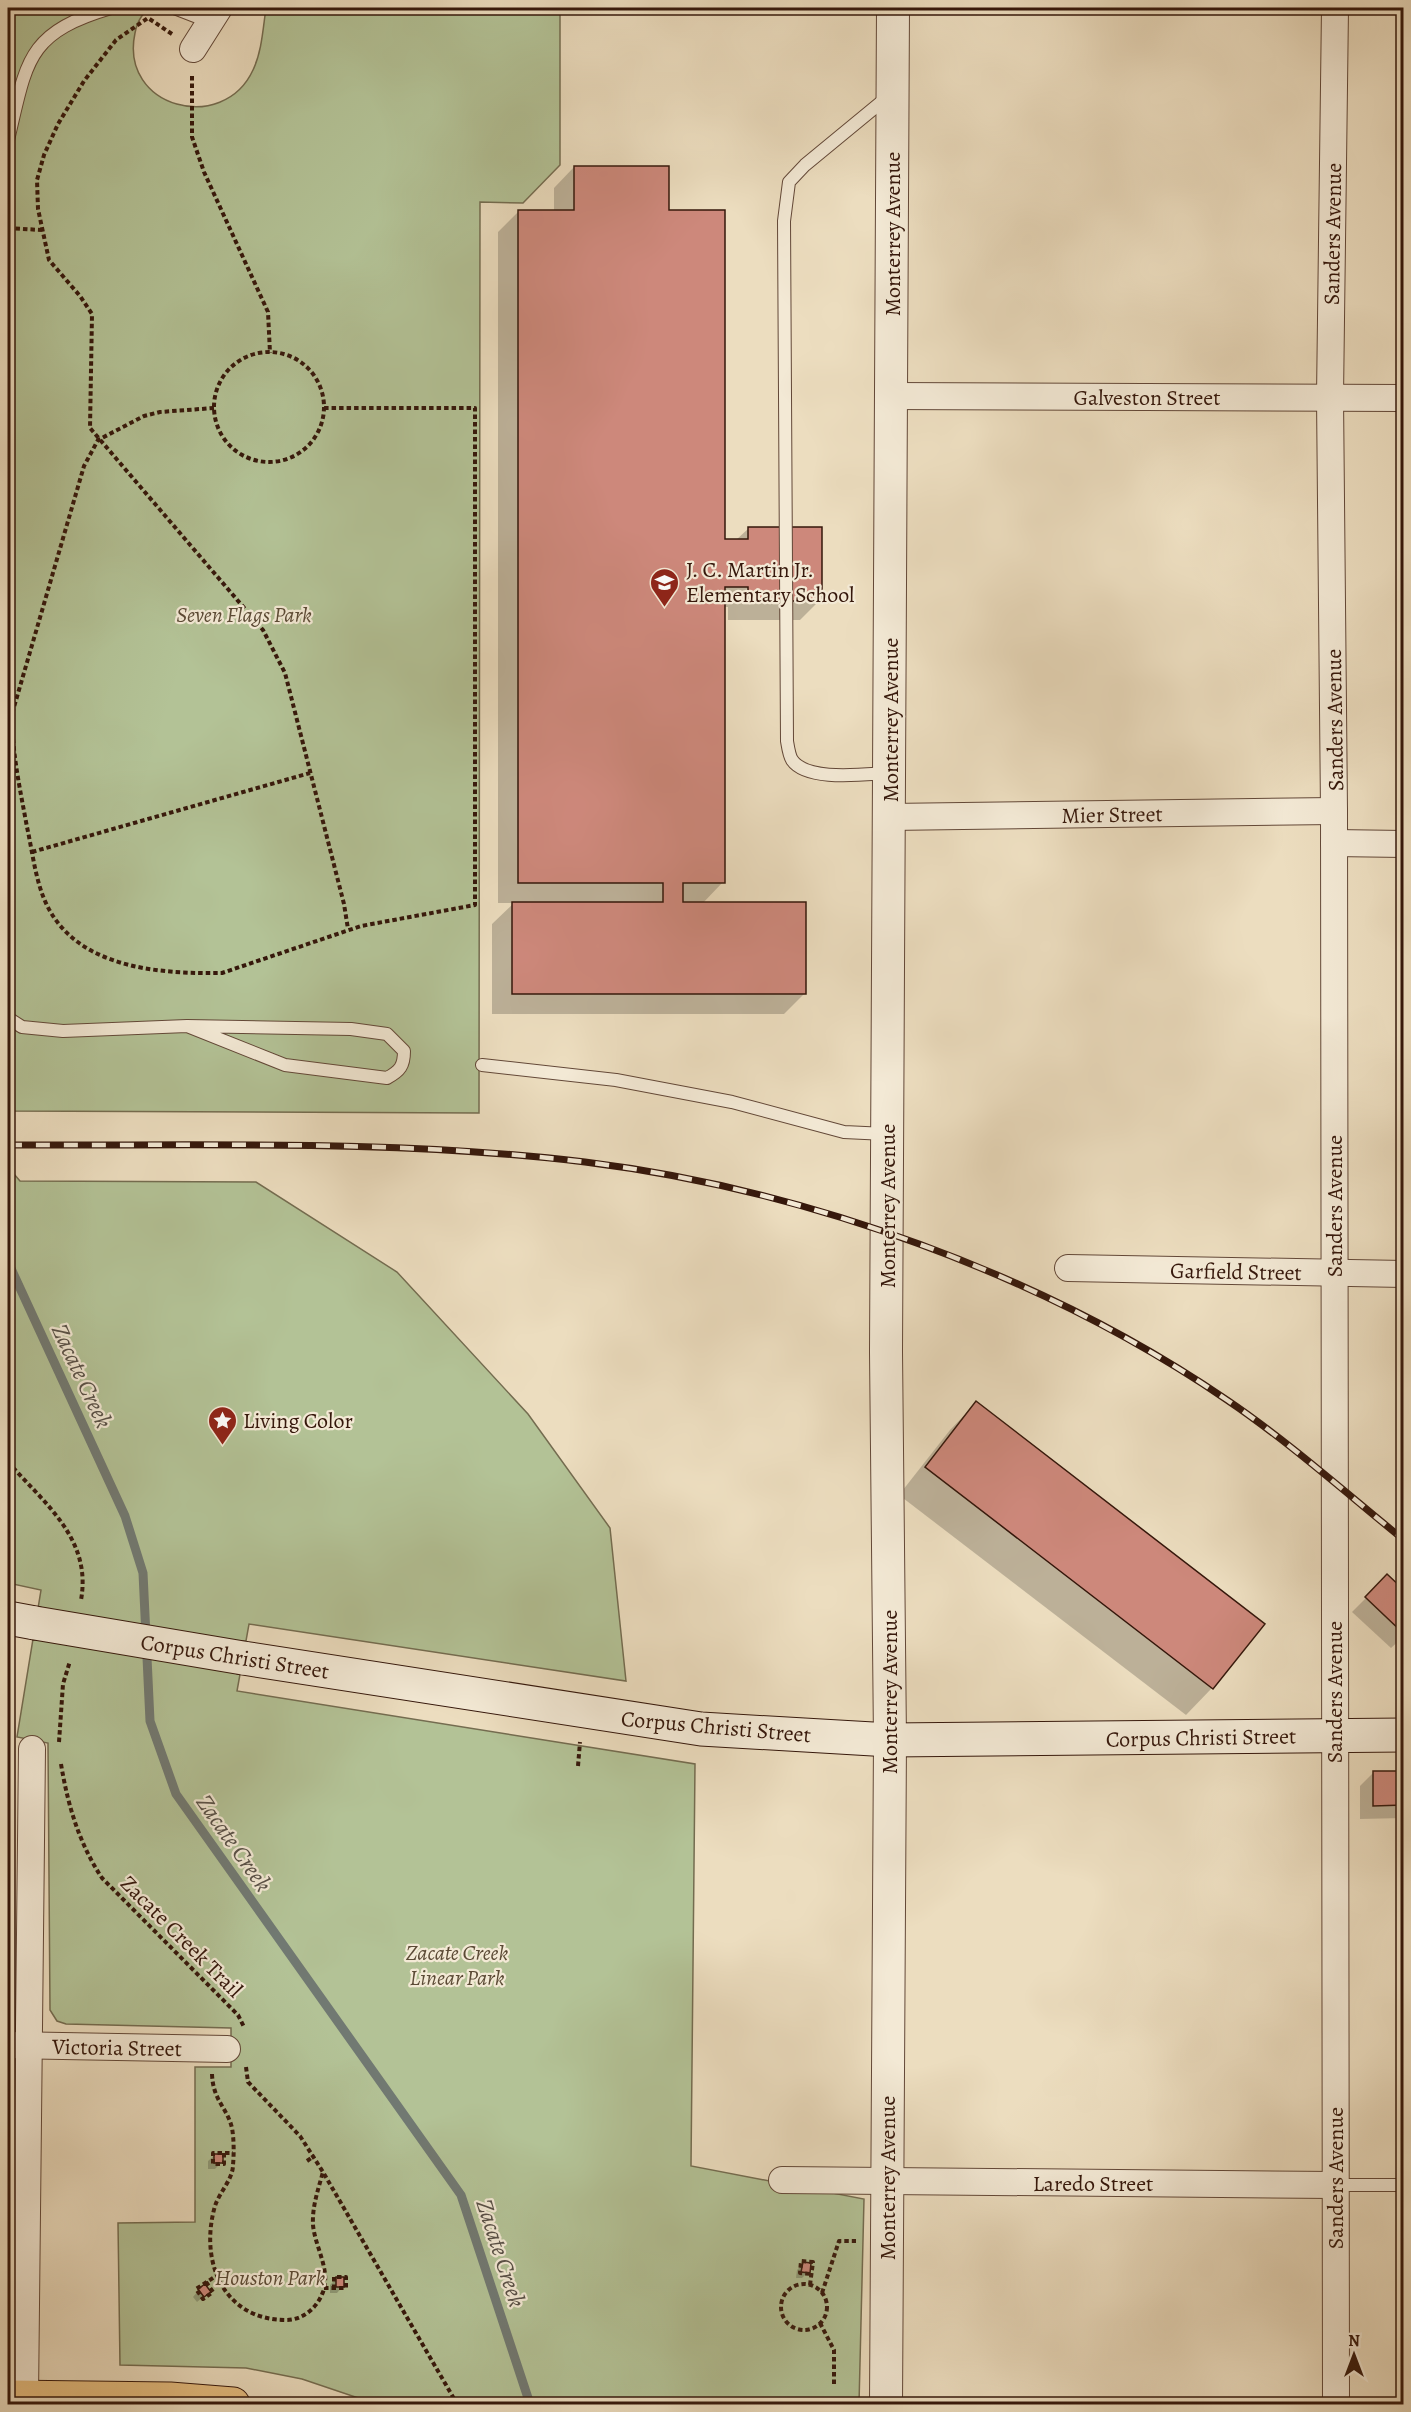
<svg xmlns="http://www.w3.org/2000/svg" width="1411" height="2412" font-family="Alegreya,serif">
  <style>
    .green { fill: #b3c296; stroke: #746c50; stroke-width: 1.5 }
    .shadow { fill: #0003 }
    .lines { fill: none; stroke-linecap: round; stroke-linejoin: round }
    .stream { stroke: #717972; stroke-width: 9 }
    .building { fill: #cd887b; stroke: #35170b; stroke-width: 1.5 }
    .service-casing { stroke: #634838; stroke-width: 14 }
    .minor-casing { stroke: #634838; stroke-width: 28 }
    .tertiary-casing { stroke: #634838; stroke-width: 34 }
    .secondary-casing { stroke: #35170b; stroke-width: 35 }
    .primary-casing { stroke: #35170b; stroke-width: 35 }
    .path { stroke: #35170b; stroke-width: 4; stroke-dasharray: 4.5 3; stroke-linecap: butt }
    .service { stroke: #f3e9d5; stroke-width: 12 }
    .minor { stroke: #f3e9d5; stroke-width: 26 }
    .tertiary { stroke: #f3e9d5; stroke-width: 32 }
    .secondary { stroke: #f3e9d5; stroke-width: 33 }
    .primary { stroke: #e6be80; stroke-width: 33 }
    .rail-casing { stroke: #35170b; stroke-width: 7 }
    .rail { stroke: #f3e9d5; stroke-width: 4.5; stroke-dasharray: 14; stroke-linecap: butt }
    .secondary-bridge-casing { stroke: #35170b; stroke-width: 35; stroke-linecap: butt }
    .secondary-bridge { stroke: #f3e9d5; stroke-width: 33 }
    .labels { text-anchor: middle; stroke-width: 4.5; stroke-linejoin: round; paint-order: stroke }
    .street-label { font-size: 22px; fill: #35170b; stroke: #f3e9d5 }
    .poi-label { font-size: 22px; fill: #35170b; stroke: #f3e9d5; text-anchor: start }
    .park-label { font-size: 22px; font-style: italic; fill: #5b4a35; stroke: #f3e9d5 }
    .water-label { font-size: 24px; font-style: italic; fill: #585047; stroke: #f3e9d5 }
  </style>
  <rect width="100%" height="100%" fill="#ecddbf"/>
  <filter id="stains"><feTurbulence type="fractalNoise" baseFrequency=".00333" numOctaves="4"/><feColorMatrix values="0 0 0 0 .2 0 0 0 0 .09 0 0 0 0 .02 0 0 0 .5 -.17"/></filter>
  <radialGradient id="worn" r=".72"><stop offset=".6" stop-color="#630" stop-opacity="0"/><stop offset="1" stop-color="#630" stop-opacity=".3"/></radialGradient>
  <!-- green -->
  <g class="green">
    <path d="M 8,8 L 152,8 C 142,12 137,23 135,33 C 119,108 223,135 253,70 C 262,51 263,28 266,8 L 560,8 L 560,165 L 523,203 L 480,202 L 479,1113 L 8,1111 Z"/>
    <polygon points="8,1167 20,1181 256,1182 397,1272 528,1414 610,1528 626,1681 249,1624 237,1691 695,1764 691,2166 864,2199 859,2404 376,2404 302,2379 246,2368 120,2365 118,2223 195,2222 195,2067 231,2067 231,2028 66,2024 57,2021 50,2010 48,1743 17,1737 41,1590 8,1583"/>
  </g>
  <!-- shadow -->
  <g class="shadow">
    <polygon points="574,167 668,211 723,540 736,540 749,528 820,600 800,620 728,620 728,607 723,607 723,882 702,904 804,994 784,1014 492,1014 492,924 514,903 498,903 498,232 519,211 554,211 554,188"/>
    <polygon points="976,1403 1262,1624 1212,1688 1186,1715 899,1495 950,1430"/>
    <polygon points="1374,1590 1404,1592 1404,1636 1391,1648 1352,1612"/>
    <polygon points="1404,1772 1404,1818 1360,1819 1360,1786 1373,1773"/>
    <polygon points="215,2155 221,2163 215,2169 208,2169 208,2161"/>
    <polygon points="803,2264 808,2272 802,2278 796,2278 797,2270"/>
    <polygon points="1404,2275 1404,2404 1403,2404"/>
    <polygon points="336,2279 343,2286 337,2293 330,2293 330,2285"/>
    <polygon points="199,2290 209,2292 197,2302 193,2297"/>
  </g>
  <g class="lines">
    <!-- stream -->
    <polyline class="stream" points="8,1262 125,1516 143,1573 150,1721 176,1794 461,2195 530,2404"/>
  </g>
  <!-- building -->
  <g class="building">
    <polygon points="574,166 669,166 669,210 725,210 725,539 748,539 748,527 822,527 822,601 748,601 748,587 725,587 725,883 683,883 683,902 806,902 806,994 512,994 512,902 663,902 663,883 518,883 518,210 574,210"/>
    <polygon points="976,1401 1265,1624 1213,1689 925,1467"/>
    <polygon points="1387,1574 1404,1590 1404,1634 1365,1597"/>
    <polygon points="1373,1771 1404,1771 1404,1805 1373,1806"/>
    <rect x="214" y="2154" width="9" height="9"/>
    <polygon points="803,2262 811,2263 810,2273 801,2272"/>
    <rect x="336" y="2277" width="8" height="10"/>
    <polygon points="205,2284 211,2292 204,2297 198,2289"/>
  </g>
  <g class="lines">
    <defs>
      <g id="service">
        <polyline points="174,8 210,22"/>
        <path d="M 8,140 C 27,61 26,33 111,8"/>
        <path d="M 889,773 C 865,774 807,782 792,760 C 789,755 788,747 787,741 L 784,221 L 789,182 L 805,165 L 890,95"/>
        <path d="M 8,1018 L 22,1027 L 63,1031 L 187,1026 L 351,1029 L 387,1034 L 404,1051 C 404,1066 400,1071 387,1078 L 285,1065 L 187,1026"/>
        <polyline points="482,1065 616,1080 732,1102 844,1132 886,1134"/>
        <polyline points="1334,2185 1404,2185"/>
      </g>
      <g id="minor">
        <polyline points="1335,8 1330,397 1334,811 1336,2404"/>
        <polyline points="193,49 219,8"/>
        <polyline points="891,396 1404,398"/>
        <polyline points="889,817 1334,811"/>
        <polyline points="1334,843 1404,844"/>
        <polyline points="1068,1268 1404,1274"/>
        <polyline points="8,2045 227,2049"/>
        <polyline points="782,2180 1334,2185"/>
        <polyline points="25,2397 32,1749"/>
      </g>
      <polyline id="tertiary" points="886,2404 890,1740 886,1352 893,8"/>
      <g id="secondary">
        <polyline points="8,1618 35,1623"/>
        <polyline points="243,1658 701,1729 890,1740 1404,1735"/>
      </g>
      <polyline id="primary" points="8,2397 170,2399 233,2404"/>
    </defs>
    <!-- service casing -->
    <use href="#service" class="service-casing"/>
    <!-- minor casing -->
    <use href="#minor" class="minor-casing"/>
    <!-- tertiary casing -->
    <use href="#tertiary" class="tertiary-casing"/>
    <!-- secondary casing -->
    <use href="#secondary" class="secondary-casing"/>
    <!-- primary casing -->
    <use href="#primary" class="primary-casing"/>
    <!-- path -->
    <g class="path">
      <polyline points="172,34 148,18 116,40 84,81 58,124 44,155 37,180 38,209 49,260 80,296 92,314 90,428 263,630 285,673 344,904 348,929"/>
      <polyline points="192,76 192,137 204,172 268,312 270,353"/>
      <polyline points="8,228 41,230"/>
      <circle cx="269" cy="407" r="55"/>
      <path d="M 214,408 L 160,412 L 144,416 L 98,440 L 84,466 L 12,714 C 12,753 20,789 27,827 C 33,854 36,887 50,911 C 83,969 162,974 222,973 L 361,926 L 475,905 L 475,408 L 324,408"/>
      <polyline points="32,852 310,773"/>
      <path d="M 8,1462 C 45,1504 92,1539 81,1600"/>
      <polyline points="59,1742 63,1684 70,1661"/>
      <path d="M 61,1764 C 68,1806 79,1843 102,1878 L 238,2015 L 244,2027"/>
      <polyline points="578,1766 580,1742"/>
      <polyline points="246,2067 248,2082 300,2136 323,2172 457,2404"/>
      <path d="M 212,2074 C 213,2101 227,2107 232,2128 C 234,2139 234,2154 233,2165 C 233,2179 219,2193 215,2206 C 199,2261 223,2320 286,2320 C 303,2320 317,2308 323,2292 C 331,2270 315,2247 313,2225 C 312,2207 318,2190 323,2172"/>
      <polyline points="224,2153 224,2164 213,2164 213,2153 233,2153"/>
      <polyline points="307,2161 314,2156"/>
      <polyline points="206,2282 213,2292 203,2299 196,2289 216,2276"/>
      <circle cx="804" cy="2307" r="23"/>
      <polyline points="810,2285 813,2262 801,2261 800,2273 811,2274"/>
      <polyline points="324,2288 346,2288 346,2277 334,2277 334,2288"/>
      <polyline points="822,2293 839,2241 856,2241"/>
      <polyline points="820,2323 834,2350 834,2384"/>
    </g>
    <!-- service -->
    <use href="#service" class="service"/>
    <!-- minor -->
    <use href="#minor" class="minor"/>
    <!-- tertiary -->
    <use href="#tertiary" class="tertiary"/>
    <!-- secondary -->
    <use href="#secondary" class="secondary"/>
    <!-- primary -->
    <use href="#primary" class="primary"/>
    <defs>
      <path id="rail" d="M 8,1145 C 199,1146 394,1139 585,1162 C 805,1189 1044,1275 1227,1400 C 1289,1442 1346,1493 1404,1540"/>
    </defs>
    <!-- rail casing -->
    <use href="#rail" class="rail-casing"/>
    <!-- rail -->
    <use href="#rail" class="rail"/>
    <defs>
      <polyline id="secondary-bridge" points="35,1623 243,1658"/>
    </defs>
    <!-- secondary-bridge casing -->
    <use href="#secondary-bridge" class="secondary-bridge-casing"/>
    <!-- secondary-bridge -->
    <use href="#secondary-bridge" class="secondary-bridge"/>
  </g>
  <!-- icons -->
  <defs>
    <symbol id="school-pin" viewBox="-11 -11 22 30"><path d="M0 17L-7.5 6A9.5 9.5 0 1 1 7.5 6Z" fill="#8f2418" stroke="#f3e9d5"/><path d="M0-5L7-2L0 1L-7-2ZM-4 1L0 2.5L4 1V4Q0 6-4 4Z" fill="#fff"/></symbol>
    <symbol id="sight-pin" viewBox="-11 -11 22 30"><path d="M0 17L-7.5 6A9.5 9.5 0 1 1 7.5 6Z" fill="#8f2418" stroke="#f3e9d5"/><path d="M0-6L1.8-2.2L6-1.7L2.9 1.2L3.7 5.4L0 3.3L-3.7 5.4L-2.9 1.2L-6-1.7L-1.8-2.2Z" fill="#fff"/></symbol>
  </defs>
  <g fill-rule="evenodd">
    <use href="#school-pin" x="648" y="566" width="33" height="45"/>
    <use href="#sight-pin" x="206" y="1404" width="33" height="45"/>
  </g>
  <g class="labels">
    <!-- street labels -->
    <g class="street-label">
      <text transform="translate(892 234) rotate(-90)" y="8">Monterrey Avenue</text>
      <text transform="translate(1332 234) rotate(-89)" y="8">Sanders Avenue</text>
      <text x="1147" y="405">Galveston Street</text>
      <text transform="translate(890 720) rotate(-90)" y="8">Monterrey Avenue</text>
      <text transform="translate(1334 720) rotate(-91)" y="8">Sanders Avenue</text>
      <text transform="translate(1112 814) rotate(-1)" y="8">Mier Street</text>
      <text transform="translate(887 1206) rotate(-90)" y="8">Monterrey Avenue</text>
      <text transform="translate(1334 1206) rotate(-90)" y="8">Sanders Avenue</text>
      <text transform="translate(1236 1271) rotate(1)" y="8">Garfield Street</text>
      <text transform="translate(235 1656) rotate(9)" y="8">Corpus Christi Street</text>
      <text transform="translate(889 1692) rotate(-90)" y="8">Monterrey Avenue</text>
      <text transform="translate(1334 1692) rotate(-90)" y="8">Sanders Avenue</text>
      <text transform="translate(716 1726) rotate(5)" y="8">Corpus Christi Street</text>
      <text transform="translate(1201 1737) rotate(-1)" y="8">Corpus Christi Street</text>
      <text transform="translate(182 1936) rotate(45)" y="8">Zacate Creek Trail</text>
      <text transform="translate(117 2047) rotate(1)" y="8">Victoria Street</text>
      <text transform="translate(887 2178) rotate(-90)" y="8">Monterrey Avenue</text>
      <text transform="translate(1335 2178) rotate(-90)" y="8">Sanders Avenue</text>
      <text x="1093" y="2191">Laredo Street</text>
    </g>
    <!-- poi labels -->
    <g class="poi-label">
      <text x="686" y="577">J. C. Martin Jr.<tspan x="686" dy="25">Elementary School</tspan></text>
      <text x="243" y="1428">Living Color</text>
    </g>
    <!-- park labels -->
    <g class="park-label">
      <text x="244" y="622">Seven Flags Park</text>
      <text x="457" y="1960">Zacate Creek<tspan x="457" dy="25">Linear Park</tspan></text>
      <text x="270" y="2285">Houston Park</text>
    </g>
    <!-- water labels -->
    <g class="water-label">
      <text transform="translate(82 1376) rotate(65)" y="8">Zacate Creek</text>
      <text transform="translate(234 1843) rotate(55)" y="8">Zacate Creek</text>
      <text transform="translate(501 2253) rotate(72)" y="8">Zacate Creek</text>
    </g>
  </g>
  <!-- margin -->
  <rect width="1411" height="2412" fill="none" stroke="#ecddbf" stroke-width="30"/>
  <rect x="9" y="9" width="1393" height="2394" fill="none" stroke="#35170b" stroke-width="3"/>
  <rect x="15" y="15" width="1381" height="2382" fill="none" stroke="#35170b" stroke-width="1.5"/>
  <!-- north arrow -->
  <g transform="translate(1354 2355)" stroke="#f3e9d5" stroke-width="4.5" paint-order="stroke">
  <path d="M0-4.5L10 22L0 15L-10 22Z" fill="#35170b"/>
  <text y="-9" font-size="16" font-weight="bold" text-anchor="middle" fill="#35170b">N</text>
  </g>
  <rect width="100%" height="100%" filter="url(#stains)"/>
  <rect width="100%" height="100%" fill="url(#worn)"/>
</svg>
